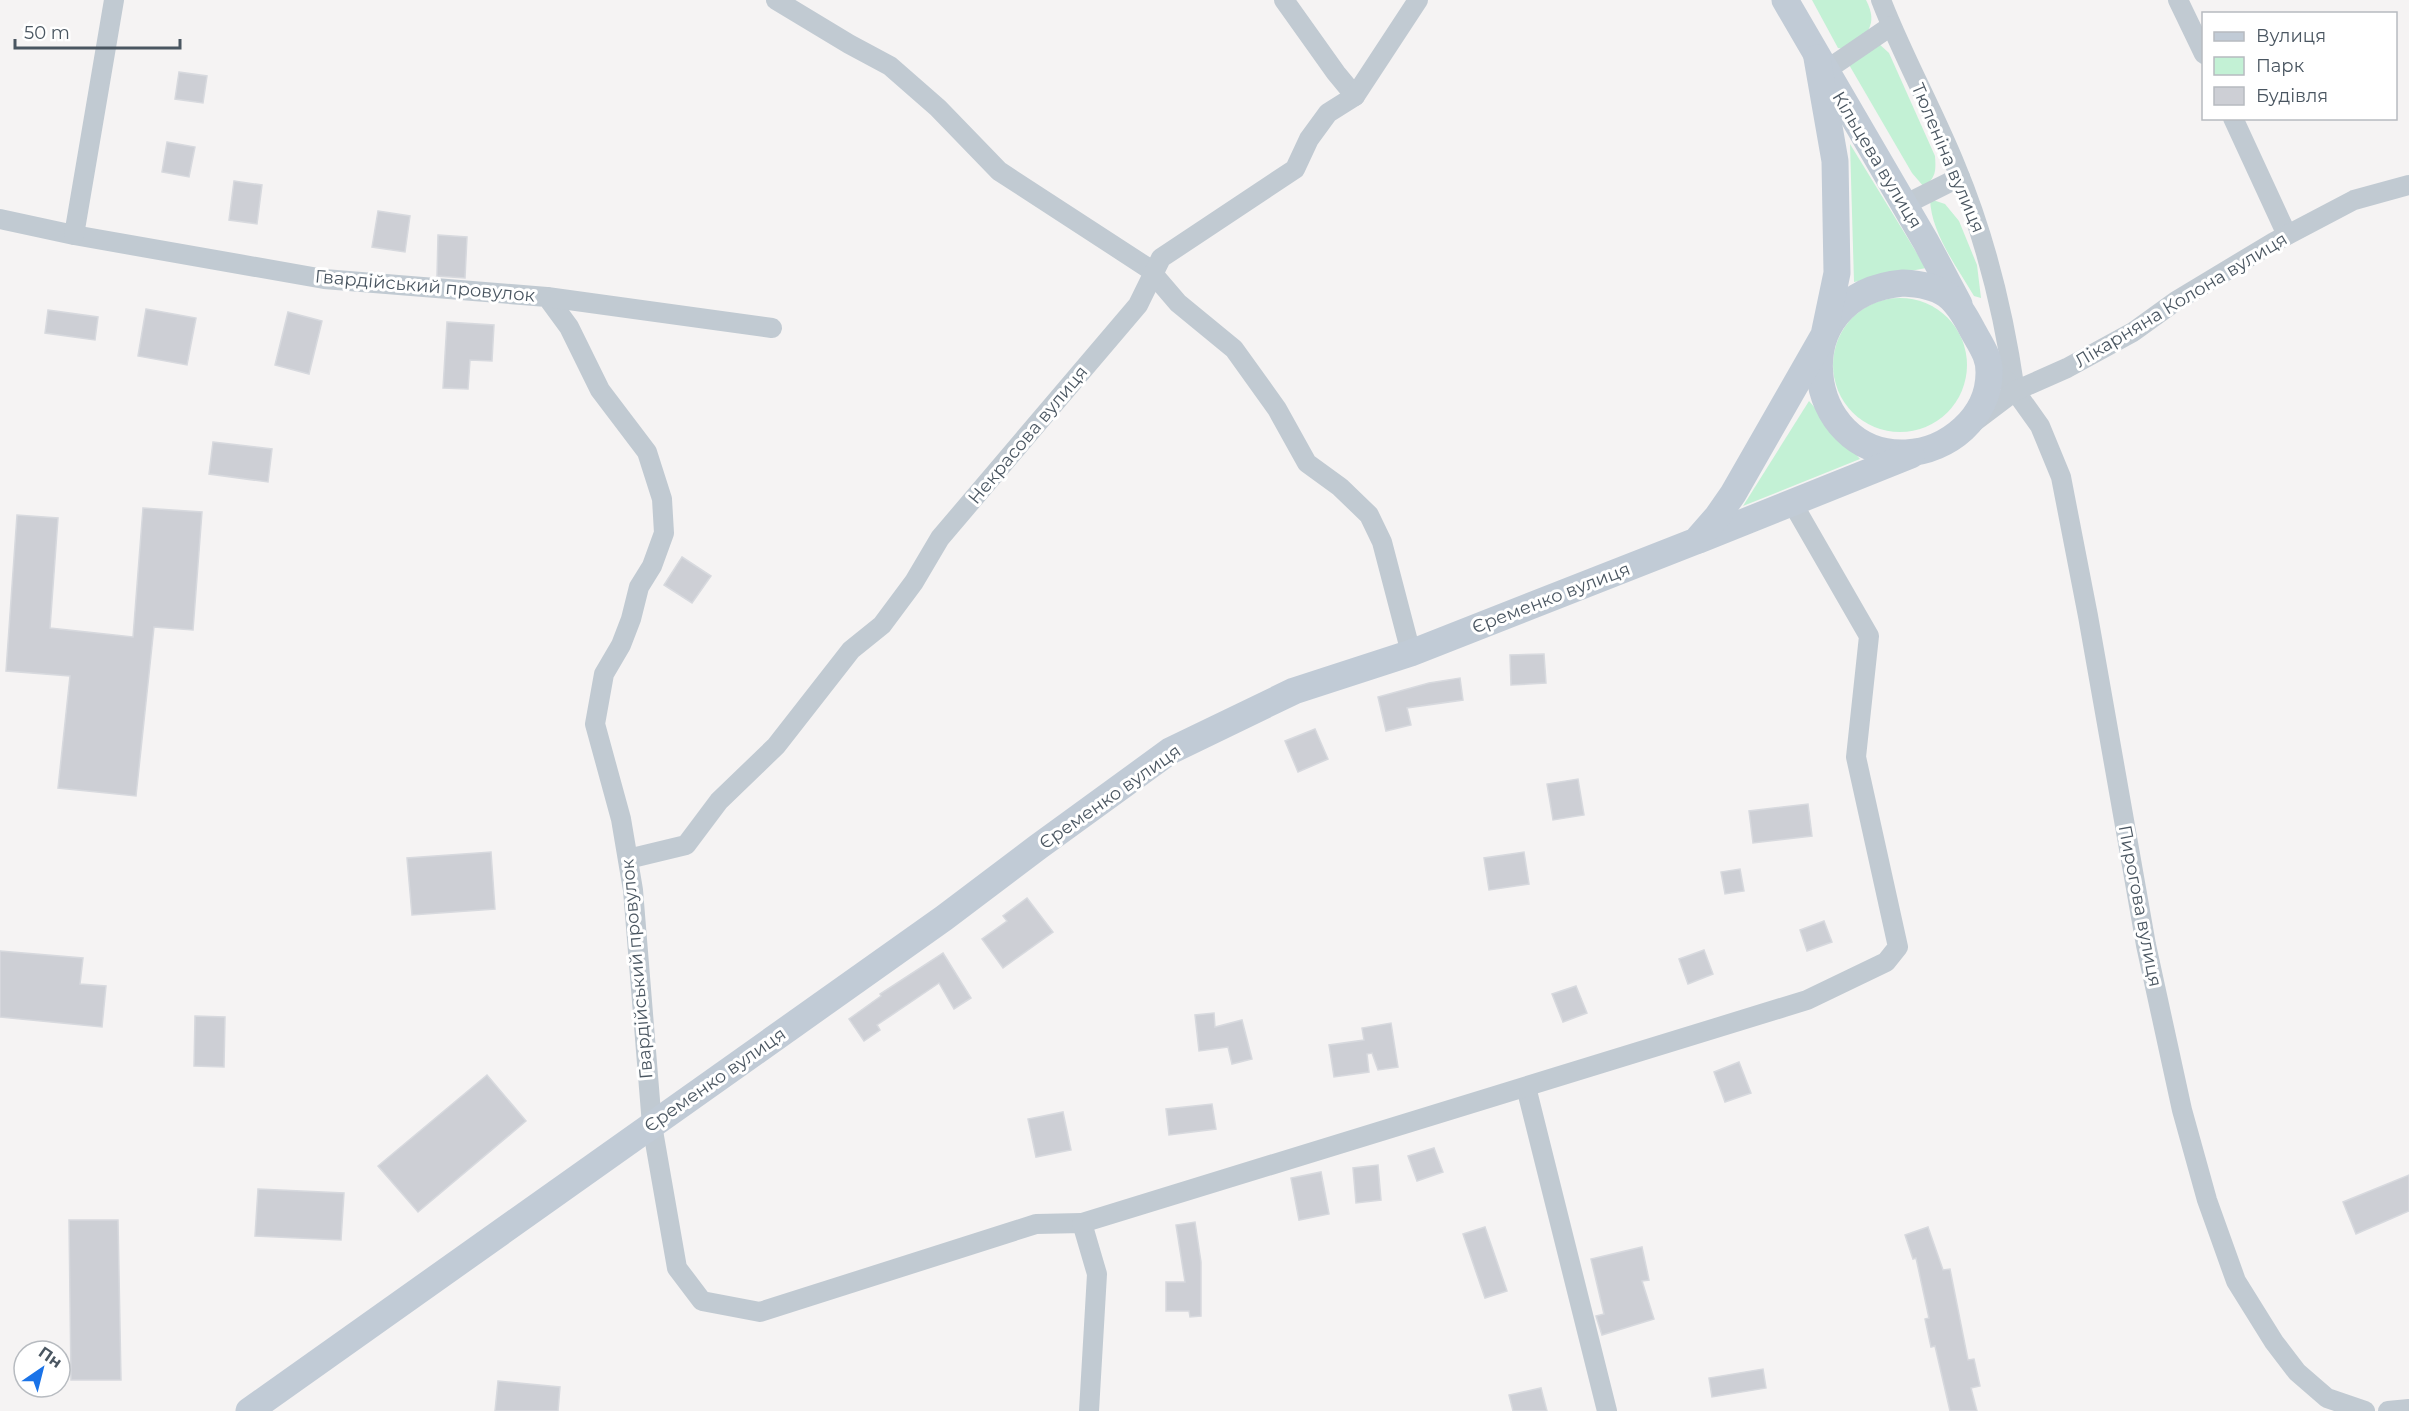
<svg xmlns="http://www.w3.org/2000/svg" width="2409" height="1411" font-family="Montserrat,sans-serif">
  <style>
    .green { fill: #c3f1d5 }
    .building { fill: #cdcfd5; stroke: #d7d9de; stroke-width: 1.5 }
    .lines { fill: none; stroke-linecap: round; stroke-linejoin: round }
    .street { stroke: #c1cad2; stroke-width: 20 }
    .secondary { stroke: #c1cbd6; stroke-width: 27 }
    .labels { text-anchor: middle; stroke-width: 6; stroke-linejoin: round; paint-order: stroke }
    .street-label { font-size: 18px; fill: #4a5661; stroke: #fff }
  </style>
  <rect width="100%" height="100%" fill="#f5f3f3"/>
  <!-- green -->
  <g class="green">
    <path d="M 1812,0 L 1866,0 C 1879,25 1867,36 1846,49 L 1838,48 Z"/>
    <path d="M 1878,43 L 1889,53 L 1935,156 C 1936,171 1936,177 1924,187 L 1912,173 L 1848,63 Z"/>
    <polygon points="1850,144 1926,268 1854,282"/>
    <path d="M 1930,199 L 1945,204 L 1959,221 L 1977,265 L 1981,298 L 1974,296 C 1957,267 1931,233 1930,199 Z"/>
    <circle cx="1900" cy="365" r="67"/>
    <polygon points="1809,401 1860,459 1743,506"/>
  </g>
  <!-- building -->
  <g class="building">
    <polygon points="179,72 207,76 203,103 175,99"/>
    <polygon points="167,142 195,147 189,177 162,172"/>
    <polygon points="234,181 262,185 257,224 229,220"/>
    <polygon points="378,211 410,216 405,252 372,247"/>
    <polygon points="438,235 467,237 465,278 437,276"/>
    <polygon points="146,309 196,318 187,365 138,356"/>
    <polygon points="48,310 98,317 95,340 45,333"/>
    <polygon points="288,312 322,321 309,374 275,365"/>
    <polygon points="447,322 494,325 492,361 470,360 468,389 443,388"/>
    <polygon points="213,442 272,449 268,482 209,474"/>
    <polygon points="143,508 202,512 193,630 154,627 136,796 58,788 70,676 6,671 17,515 58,518 50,628 133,637"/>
    <polygon points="682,557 711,576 692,603 664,585"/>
    <polygon points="1544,654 1546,683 1511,685 1510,655"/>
    <polygon points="1460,678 1463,700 1407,708 1411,725 1386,731 1378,697 1429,683"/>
    <polygon points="1315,729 1328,759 1298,772 1285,741"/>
    <polygon points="1578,779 1584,815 1553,820 1547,784"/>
    <polygon points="1808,804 1812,836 1753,843 1749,811"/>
    <polygon points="491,852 495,909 412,915 407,858"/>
    <polygon points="1524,852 1529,884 1489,890 1484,858"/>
    <polygon points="1740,869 1744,891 1725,894 1721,872"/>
    <polygon points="1027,898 1053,932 1003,968 982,939 1007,921 1003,916"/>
    <polygon points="1824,921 1832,942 1807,951 1800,930"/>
    <polygon points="1704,950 1713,974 1688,984 1679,959"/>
    <polygon points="0,951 83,958 80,984 106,986 102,1027 0,1017"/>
    <polygon points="943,953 971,998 954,1009 939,983 877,1025 880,1030 864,1041 849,1019 881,996 880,994"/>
    <polygon points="1576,986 1587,1013 1563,1022 1552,994"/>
    <polygon points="1214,1013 1215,1027 1242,1020 1252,1059 1232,1064 1228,1047 1199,1051 1195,1015"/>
    <polygon points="195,1016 225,1017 224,1067 194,1066"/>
    <polygon points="1391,1023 1398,1067 1378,1070 1372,1053 1367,1054 1369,1072 1334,1077 1329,1045 1364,1040 1362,1028"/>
    <polygon points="1739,1062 1751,1093 1725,1102 1714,1072"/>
    <polygon points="487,1075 526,1121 418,1212 378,1166"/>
    <polygon points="1212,1104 1216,1129 1169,1135 1166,1109"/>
    <polygon points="1063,1112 1071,1150 1036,1157 1028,1119"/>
    <polygon points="1434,1148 1443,1172 1417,1181 1408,1156"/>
    <polygon points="1378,1165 1381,1200 1356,1203 1353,1168"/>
    <polygon points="1321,1172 1329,1214 1299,1220 1291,1178"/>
    <polygon points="2409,1175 2409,1211 2356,1234 2343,1202"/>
    <polygon points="258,1189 344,1193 341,1240 255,1236"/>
    <polygon points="69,1220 118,1220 121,1380 71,1380"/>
    <polygon points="1195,1222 1201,1262 1201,1316 1190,1317 1189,1311 1166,1311 1166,1282 1185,1282 1176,1225"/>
    <polygon points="1485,1227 1507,1291 1485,1298 1463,1234"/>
    <polygon points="1928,1227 1943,1270 1950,1269 1968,1360 1974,1359 1980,1386 1971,1388 1977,1411 1950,1411 1935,1346 1931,1347 1925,1319 1929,1318 1916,1258 1913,1259 1905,1235"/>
    <polygon points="1642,1247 1649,1280 1642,1281 1654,1319 1602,1335 1596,1316 1604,1314 1591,1259"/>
    <polygon points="1763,1369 1766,1388 1712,1397 1709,1378"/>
    <polygon points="498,1381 560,1387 558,1411 495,1411"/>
    <polygon points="1541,1388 1547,1411 1513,1411 1509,1395"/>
  </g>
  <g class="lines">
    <!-- street -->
    <g class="street">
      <polyline points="776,0 849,44 890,66 938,108 999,171 1148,268 1178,303 1234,349 1277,409 1307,463 1340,487 1369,515 1382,542 1411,653"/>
      <polyline points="1284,0 1336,73 1355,96"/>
      <path d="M 1881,0 C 1903,57 1933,110 1956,167 C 1986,239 2004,314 2015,391"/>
      <polyline points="2178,0 2204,54"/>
      <polyline points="1825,71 1891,26"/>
      <polyline points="2233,118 2287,235"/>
      <polyline points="1904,205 1960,177"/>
      <polyline points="0,219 74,235 324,279 547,297 569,327 600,390 647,452 662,499 664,533 652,566 639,587 631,619 621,645 604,674 595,724 621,819 633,890 652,1125 677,1268 702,1301 760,1312 1036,1224 1082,1223 1097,1274 1089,1411"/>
      <polyline points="74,235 114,0"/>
      <polyline points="547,297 772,328"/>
      <polyline points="1987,359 2015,391 2040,426 2061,477 2088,616 2146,945 2182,1110 2207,1200 2236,1281 2274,1342 2297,1372 2327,1398 2365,1411"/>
      <polyline points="1974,422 2015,391 2067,368 2133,332 2176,301 2274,242 2354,200 2409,185"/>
      <polyline points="628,859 686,845 719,801 776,746 851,650 882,625 914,582 940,538 1138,305 1161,258 1295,169 1309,139 1328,113 1355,96 1418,0"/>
      <polyline points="1526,1087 1607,1411"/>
      <polyline points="1082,1223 1807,1000 1886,962 1898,947 1856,757 1869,636 1793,504"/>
      <polyline points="2388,1411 2409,1409"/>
    </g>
    <!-- secondary -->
    <g class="secondary">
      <polyline points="1785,0 1926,242 1959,304"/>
      <path d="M 1903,283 C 1943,285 1955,296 1973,331 C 1980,344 1990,357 1989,373 C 1989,417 1948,451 1906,453 C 1804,458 1779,294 1903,283 Z"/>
      <polyline points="1699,540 1911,455"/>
      <polyline points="249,1411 944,918 1038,847 1170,751 1294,691 1411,653 1696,541 1717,517 1733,494 1824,335 1837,273 1835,161 1817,58"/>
    </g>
  </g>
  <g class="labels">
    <!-- street labels -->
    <g class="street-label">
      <text transform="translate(1948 158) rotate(67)" y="6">Тюленіна вулиця</text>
      <text transform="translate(1877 160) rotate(59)" y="6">Кільцева вулиця</text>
      <text transform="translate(425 286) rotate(5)" y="6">Гвардійський провулок</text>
      <text transform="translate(2181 300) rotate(-31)" y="6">Лікарняна Колона вулиця</text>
      <text transform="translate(1028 435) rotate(-50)" y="6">Некрасова вулиця</text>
      <text transform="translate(1551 598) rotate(-21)" y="6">Єременко вулиця</text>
      <text transform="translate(1110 797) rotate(-35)" y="6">Єременко вулиця</text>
      <text transform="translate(2140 906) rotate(79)" y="6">Пирогова вулиця</text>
      <text transform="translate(637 969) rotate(-95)" y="6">Гвардійський провулок</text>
      <text transform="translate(715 1080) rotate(-35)" y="6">Єременко вулиця</text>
    </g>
  </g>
  <!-- legend -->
  <rect x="2202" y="12" width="195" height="108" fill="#ffffff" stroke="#b7bbc0" stroke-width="1.5"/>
  <rect x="2214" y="32" width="30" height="9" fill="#c1cbd6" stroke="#b7bbc0" stroke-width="1.5"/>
  <text x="2256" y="42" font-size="18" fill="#4a5661">Вулиця</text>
  <rect x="2214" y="57" width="30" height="18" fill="#c3f1d5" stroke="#b7bbc0" stroke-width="1.5"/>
  <text x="2256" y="72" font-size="18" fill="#4a5661">Парк</text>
  <rect x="2214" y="87" width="30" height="18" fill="#cdcfd5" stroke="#b7bbc0" stroke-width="1.5"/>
  <text x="2256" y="102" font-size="18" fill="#4a5661">Будівля</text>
  <!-- north arrow -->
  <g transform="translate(42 1369) rotate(35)"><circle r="28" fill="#ffffff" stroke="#b7bbc0" stroke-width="1.5"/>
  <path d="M0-4.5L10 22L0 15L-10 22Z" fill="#1a73e8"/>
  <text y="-9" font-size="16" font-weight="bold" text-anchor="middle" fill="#4a5661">Пн</text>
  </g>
  <!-- scale -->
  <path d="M15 39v9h165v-9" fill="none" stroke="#4a5661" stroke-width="3"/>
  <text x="24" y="39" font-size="18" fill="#4a5661" stroke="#ffffff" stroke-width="4.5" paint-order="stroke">50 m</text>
</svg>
